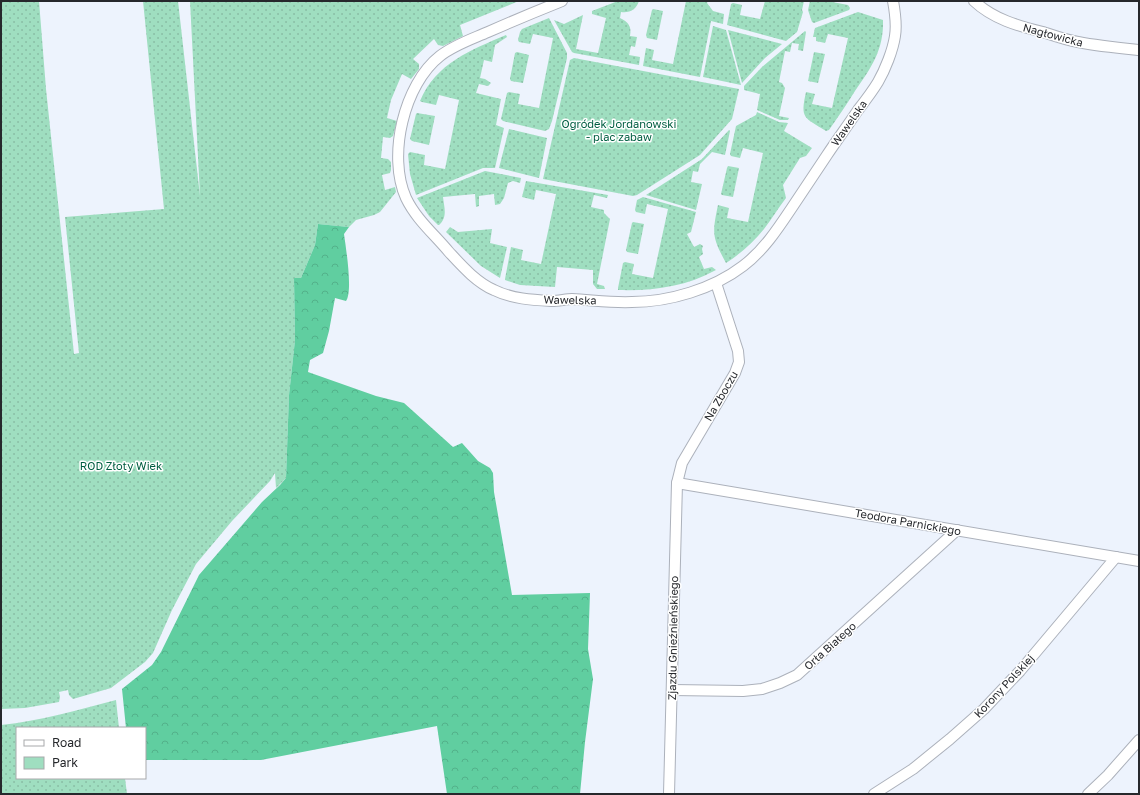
<svg xmlns="http://www.w3.org/2000/svg" width="1140" height="795" font-family="'Golos Text',sans-serif">
  <style>
    .green { fill: url(#green-dots) }
    .forest { fill: url(#forest-crowns) }
    .lines { fill: none; stroke-linecap: round; stroke-linejoin: round }
    .street-casing { stroke: #acb1bb; stroke-width: 12 }
    .street { stroke: #fff; stroke-width: 10 }
    .labels { text-anchor: middle; stroke-width: 3; stroke-linejoin: round; paint-order: stroke }
    .street-label { font-size: 11px; fill: #26282c; stroke: #fff }
    .park-label { font-size: 11px; fill: #015e41; stroke: #fff }
  </style>
  <defs>
    <pattern id="green-dots" width="8" height="8" patternUnits="userSpaceOnUse"><rect width="8" height="8" fill="#9fdec0"/><path d="M2 2h.1M6 6h.1" fill="none" stroke="#89bea5" stroke-width="1.8" stroke-linecap="round"/></pattern>
    <pattern id="forest-crowns" width="20" height="18" patternUnits="userSpaceOnUse"><rect width="20" height="18" fill="#60cea0"/><path d="M2 6a3 3 0 1 1 6 0M12 15a3 3 0 1 1 6 0" fill="none" stroke="#53b18a"/></pattern>
  </defs>
  <rect width="100%" height="100%" fill="#edf3fd"/>
  <!-- green -->
  <g class="green">
    <polygon points="1,1 39,1 46,89 74,354 79,353 65,217 164,209 143,1 178,1 200,196 190,1 519,1 460,25 463,36 443,46 438,45 434,39 413,59 419,64 419,69 411,79 402,74 391,100 387,118 397,121 393,136 390,138 383,137 381,158 388,159 391,162 391,170 390,173 382,175 385,190 395,187 396,192 380,212 374,215 356,220 349,227 318,224 315,245 301,278 294,278 295,340 289,395 286,478 276,488 275,473 270,481 232,521 196,564 172,610 153,653 145,662 111,688 73,699 69,695 68,690 59,692 60,697 59,702 25,708 1,709"/>
    <path d="M 618,1 L 639,1 C 636,10 630,13 621,12 L 620,18 C 628,22 632,26 630,36 L 637,37 L 635,47 L 631,46 L 629,55 L 640,57 L 639,65 L 574,53 L 572,52 L 554,20 L 564,24 L 583,15 L 576,49 L 598,53 L 606,18 L 592,14 L 592,11 Z"/>
    <polygon points="686,1 708,1 707,3 713,11 724,14 723,24 711,21 700,77 643,66 646,48 654,50 652,60 673,64"/>
    <polygon points="765,1 804,1 802,10 803,12 797,32 786,41 727,25 731,4 733,3 742,5 740,15 760,19"/>
    <polygon points="810,1 827,1 848,5 850,8 849,10 814,23 812,22 808,10"/>
    <polygon points="653,9 663,11 657,40 647,38 646,35 652,10"/>
    <path d="M 858,12 L 883,20 C 884,50 871,68 855,91 C 847,104 838,117 829,130 L 826,131 C 804,117 800,119 806,92 L 815,94 L 812,104 L 832,108 L 848,38 L 828,34 L 825,43 L 816,41 L 816,37 L 813,37 L 815,28 Z"/>
    <polygon points="549,18 567,53 567,58 552,121 549,129 545,131 503,121 501,119 507,93 509,92 520,94 518,104 539,108 553,38 533,34 530,44 519,42 518,40 520,32 522,29"/>
    <polygon points="713,26 726,30 741,85 703,77"/>
    <polygon points="728,30 782,44 765,58 742,83"/>
    <polygon points="805,31 806,32 803,51 798,50 799,44 792,43 790,52 785,51 779,82 782,83 785,88 779,116 789,118 788,120 780,120 757,110 760,94 744,90 744,86 762,67"/>
    <path d="M 506,35 L 507,37 L 495,45 L 492,62 L 484,60 L 480,78 L 485,79 L 491,83 L 488,86 L 479,84 L 476,93 L 501,99 L 496,125 L 504,128 L 495,168 L 483,168 L 416,195 L 410,174 L 408,154 L 410,152 L 425,155 L 424,165 L 445,169 L 459,100 L 439,95 L 436,105 L 422,102 L 420,101 C 436,63 471,50 506,35 Z"/>
    <polygon points="517,52 529,55 523,83 511,81 510,79 515,53"/>
    <polygon points="814,52 825,54 818,83 808,81"/>
    <polygon points="574,58 739,89 732,119 700,155 637,195 633,196 543,179 570,60"/>
    <path d="M 757,112 L 779,122 L 788,123 L 784,131 L 812,148 L 806,156 L 800,158 L 783,185 L 786,198 C 778,208 772,219 764,229 C 753,243 740,254 726,263 C 712,237 712,234 718,205 L 729,208 L 727,218 L 748,222 L 763,153 L 743,148 L 740,158 L 731,156 L 730,154 L 736,126 L 756,115 Z"/>
    <polygon points="417,113 435,116 429,145 412,141 410,139 416,114"/>
    <polygon points="509,129 547,138 539,178 499,168"/>
    <polygon points="729,130 730,131 725,155 712,152 700,164 698,172 693,171 691,182 702,184 696,210 646,195 702,159"/>
    <polygon points="728,166 739,168 733,197 722,195 721,194 727,168"/>
    <path d="M 485,171 L 521,178 L 520,183 L 513,181 L 508,183 L 504,198 L 500,204 L 495,205 L 494,194 L 479,196 L 479,206 L 476,207 L 475,194 L 443,197 C 444,207 448,217 439,225 L 438,225 L 429,216 L 417,198 Z"/>
    <polygon points="526,181 608,195 607,198 594,195 591,207 604,210 604,213 610,219 597,284 604,286 605,289 597,289 593,284 593,270 557,267 555,287 520,285 505,280 505,279 511,247 523,250 521,260 541,264 556,194 536,190 534,200 522,197"/>
    <path d="M 643,197 L 696,212 L 691,232 L 687,234 L 694,247 L 700,244 L 703,246 L 702,249 L 703,254 L 699,257 L 704,269 L 712,267 L 716,270 C 685,287 653,291 618,290 L 618,288 L 623,263 L 625,262 L 634,264 L 632,274 L 653,278 L 668,209 L 647,204 L 645,214 L 636,212 L 635,210 L 637,200 Z"/>
    <polygon points="633,222 644,224 638,254 627,252 626,250 632,223"/>
    <polygon points="450,227 458,232 492,229 490,243 507,247 500,278 481,266 446,232"/>
    <path d="M 116,700 L 119,728 L 17,728 L 17,778 L 125,778 L 127,794 L 1,794 L 1,725 C 40,721 78,710 116,700 Z"/>
  </g>
  <!-- forest -->
  <path class="forest" d="M 318,224 L 349,227 L 344,234 C 346,248 353,292 346,301 L 335,298 L 329,331 L 323,353 L 310,360 L 308,372 L 376,396 L 404,403 L 453,447 L 462,443 L 478,461 L 490,468 L 493,473 L 494,492 L 512,595 L 590,593 L 588,649 L 593,679 L 585,742 L 580,794 L 447,794 L 437,726 L 261,760 L 145,760 L 145,728 L 126,728 L 122,689 L 152,665 L 161,652 L 199,575 L 262,502 L 280,485 L 286,478 L 289,395 L 295,340 L 294,278 L 301,278 L 315,245 Z"/>
  <g class="lines">
    <defs>
      <g id="street">
        <path d="M 562,1 C 537,11 513,21 488,32 C 472,39 454,45 440,56 C 404,84 387,156 406,198 C 416,219 434,234 449,252 C 462,266 476,282 494,290 C 512,299 533,300 552,301 C 559,301 566,299 572,299 C 592,300 612,303 632,302 C 669,302 713,289 743,266 C 763,251 777,230 791,209 C 803,191 815,173 827,155 C 837,140 848,125 858,110 C 865,101 872,92 878,82 C 885,70 893,50 895,36 C 897,24 895,12 893,1"/>
        <path d="M 974,1 C 993,19 1018,26 1043,32 C 1055,36 1066,40 1078,42 C 1098,46 1119,48 1139,50"/>
        <polyline points="677,483 1139,561"/>
        <polyline points="672,690 743,691 762,689 780,683 797,675 957,530"/>
        <polyline points="669,794 677,483 682,463 735,373 739,362 738,351 716,283"/>
        <polyline points="874,794 913,769 950,739 984,709 1020,671 1116,557"/>
        <polyline points="1088,794 1108,775 1139,740"/>
      </g>
    </defs>
    <!-- street casing -->
    <use href="#street" class="street-casing"/>
    <!-- street -->
    <use href="#street" class="street"/>
  </g>
  <g class="labels">
    <!-- street labels -->
    <g class="street-label">
      <text transform="translate(1053 35) rotate(15)" y="4">Nagłowicka</text>
      <text transform="translate(849 123) rotate(-55)" y="4">Wawelska</text>
      <text transform="translate(570 300) rotate(1)" y="4">Wawelska</text>
      <text transform="translate(721 396) rotate(-60)" y="4">Na Zboczu</text>
      <text transform="translate(908 522) rotate(10)" y="4">Teodora Parnickiego</text>
      <text transform="translate(673 638) rotate(-89)" y="4">Zjazdu Gnieźnieńskiego</text>
      <text transform="translate(830 646) rotate(-42)" y="4">Orła Białego</text>
      <text transform="translate(1004 686) rotate(-47)" y="4">Korony Polskiej</text>
    </g>
    <!-- park labels -->
    <g class="park-label">
      <text x="619" y="128">Ogródek Jordanowski<tspan x="619" dy="13">- plac zabaw</tspan></text>
      <text x="121" y="470">ROD Złoty Wiek</text>
    </g>
  </g>
  <!-- border -->
  <rect width="1140" height="795" fill="none" stroke="#26282c" stroke-width="4"/>
  <!-- legend -->
  <rect x="16" y="727" width="130" height="52" fill="#ffffff" stroke="#a8a9ab"/>
  <rect x="24" y="740" width="20" height="6" fill="#ffffff" stroke="#a8a9ab"/>
  <text x="52" y="747" font-size="12" fill="#26282c">Road</text>
  <rect x="24" y="757" width="20" height="12" fill="#9fdec0" stroke="#a8a9ab"/>
  <text x="52" y="767" font-size="12" fill="#26282c">Park</text>
</svg>
